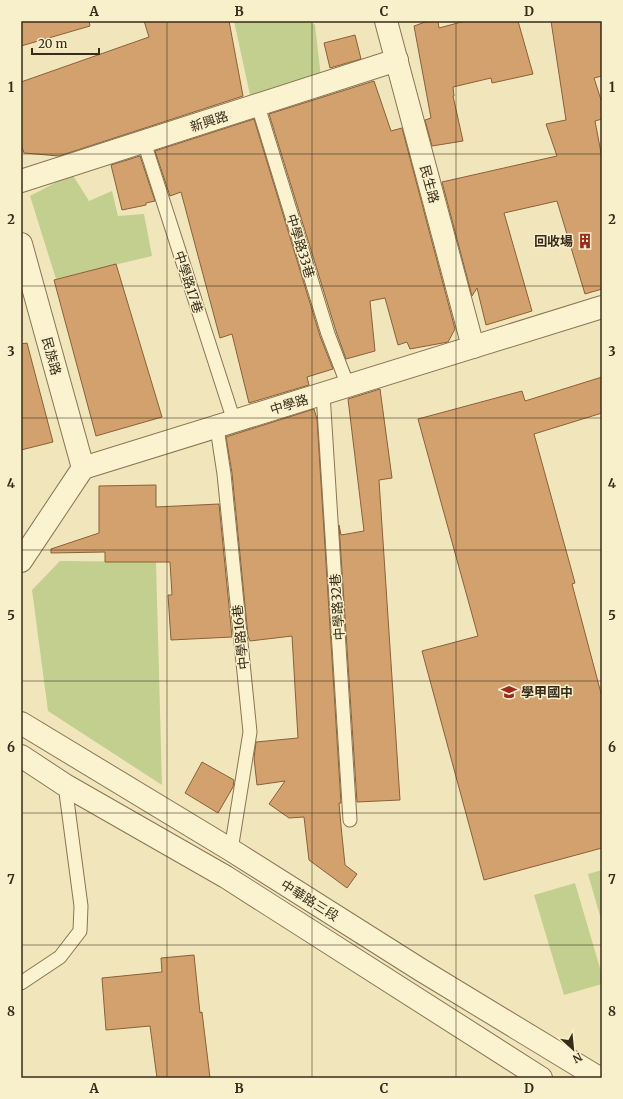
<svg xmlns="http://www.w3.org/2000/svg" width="623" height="1099" font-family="Merriweather,'Noto Sans TC',serif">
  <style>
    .green { fill: #c2cf8f }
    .building { fill: #d2a16e; stroke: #8a6038 }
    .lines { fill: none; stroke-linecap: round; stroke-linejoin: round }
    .lane-casing { stroke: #897554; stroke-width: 15 }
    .street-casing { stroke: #897554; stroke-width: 24 }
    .lane { stroke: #fbf2cf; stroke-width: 13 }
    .street { stroke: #fbf2cf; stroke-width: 22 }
    .grid { fill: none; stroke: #372b1a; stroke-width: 1; stroke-opacity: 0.55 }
    .labels { text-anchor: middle; stroke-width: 3; stroke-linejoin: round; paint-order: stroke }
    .street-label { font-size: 13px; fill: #372b1a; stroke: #f8efcb }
    .poi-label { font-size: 13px; font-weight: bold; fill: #372b1a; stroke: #f8efcb; text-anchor: end }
    .neatline { fill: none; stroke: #372b1a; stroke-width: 1.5 }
    .grid-label { font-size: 13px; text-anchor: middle; font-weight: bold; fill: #372b1a }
  </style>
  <rect width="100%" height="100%" fill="#f1e6bb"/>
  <!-- green -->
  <g class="green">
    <polygon points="234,21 309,21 315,25 321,77 250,95"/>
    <polygon points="72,174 89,201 112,191 118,216 144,214 152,256 56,279 30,196"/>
    <polygon points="60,561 156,562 162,785 48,711 32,590"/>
    <polygon points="602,870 602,923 588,874"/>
    <polygon points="575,883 602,975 602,984 564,995 534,895"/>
  </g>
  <!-- building -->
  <g class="building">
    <polygon points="21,21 89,21 90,26 21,46"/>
    <polygon points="144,21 229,21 243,96 59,156 24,153 21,144 21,82 149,37"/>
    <polygon points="428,21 438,21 439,28 465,21 518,21 533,74 492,83 491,78 453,87 454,96 453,96 463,141 432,146 425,120 431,118 414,26"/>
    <polygon points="551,21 602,21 602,76 594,78 602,103 602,119 595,121 602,158 602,289 585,294 557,201 504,213 532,311 486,325 477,288 472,296 442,182 557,156 546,124 566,120"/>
    <polygon points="355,35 361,59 330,68 324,43"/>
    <polygon points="374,81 391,131 402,128 455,329 448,342 410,349 407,342 398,345 385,298 370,301 375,351 346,359 336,331 269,114"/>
    <polygon points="254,119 320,336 333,369 307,377 309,385 249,403 232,334 220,338 181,192 170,196 155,151"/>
    <polygon points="140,156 155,201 146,203 146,205 122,210 111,165"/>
    <polygon points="116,264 162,417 96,436 54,280"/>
    <polygon points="27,343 53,442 21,450 21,344"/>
    <polygon points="602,377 602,413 534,434 575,583 572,584 602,697 602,848 484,880 422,651 478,636 418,419 522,391 525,401"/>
    <polygon points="380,389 392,478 379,480 400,800 357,802 339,525 341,535 364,531 348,399"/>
    <polygon points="314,409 317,419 341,803 339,803 341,826 345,865 357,874 347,888 309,860 304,817 289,818 269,804 285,781 257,785 254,758 256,742 298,738 292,636 250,641 248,636 232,473 226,437"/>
    <polygon points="156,485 156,507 219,504 232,637 171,640 168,595 172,595 170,562 105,562 105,552 51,553 51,549 99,533 99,486"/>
    <polygon points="202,762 234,780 233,787 218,813 185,793"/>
    <polygon points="194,955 200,1013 202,1012 210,1078 157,1078 150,1026 106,1030 102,978 162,972 161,958"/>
  </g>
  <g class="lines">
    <defs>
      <g id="lane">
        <polyline points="258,106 328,334 348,386"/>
        <polyline points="144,142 234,421"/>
        <polyline points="323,394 350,820"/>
        <polyline points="220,426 217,428 224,474 250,732 231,850"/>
        <polyline points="21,983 60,957 80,931 81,906 65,785"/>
      </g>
      <g id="street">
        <polyline points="386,21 473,347"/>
        <polyline points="21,181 397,60"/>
        <polyline points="21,244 83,468"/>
        <polyline points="21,561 83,468 602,307"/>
        <polyline points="21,723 231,850 421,970 599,1078"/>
        <polyline points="21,756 65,785 226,877 541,1078"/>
      </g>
    </defs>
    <!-- lane casing -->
    <use href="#lane" class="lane-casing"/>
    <!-- street casing -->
    <use href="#street" class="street-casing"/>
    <!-- lane -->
    <use href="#lane" class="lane"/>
    <!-- street -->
    <use href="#street" class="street"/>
  </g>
  <!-- grid -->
  <path class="grid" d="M 167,21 L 167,1078M 312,21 L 312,1078M 456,21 L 456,1078M 21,154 L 602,154M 21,286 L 602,286M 21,418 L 602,418M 21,550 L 602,550M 21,681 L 602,681M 21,813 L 602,813M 21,945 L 602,945"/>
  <!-- icons -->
  <defs>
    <symbol id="building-bare" viewBox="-9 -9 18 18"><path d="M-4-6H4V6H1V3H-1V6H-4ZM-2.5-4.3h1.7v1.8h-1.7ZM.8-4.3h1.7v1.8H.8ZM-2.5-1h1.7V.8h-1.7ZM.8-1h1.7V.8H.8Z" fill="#9d2a1f" stroke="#f8efcb" stroke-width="2.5" paint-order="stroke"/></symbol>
    <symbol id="school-bare" viewBox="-9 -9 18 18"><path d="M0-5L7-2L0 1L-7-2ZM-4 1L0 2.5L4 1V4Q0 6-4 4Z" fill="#9d2a1f" stroke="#f8efcb" stroke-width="2.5" paint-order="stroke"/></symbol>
  </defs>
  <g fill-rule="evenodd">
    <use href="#building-bare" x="574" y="230" width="22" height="22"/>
    <use href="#school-bare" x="498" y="681" width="22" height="22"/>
  </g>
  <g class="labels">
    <!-- street labels -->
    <g class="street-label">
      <text transform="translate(209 121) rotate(-18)" y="5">新興路</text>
      <text transform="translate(430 184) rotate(75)" y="5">民生路</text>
      <text transform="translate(301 246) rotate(73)" y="5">中學路33巷</text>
      <text transform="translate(189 282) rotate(72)" y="5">中學路17巷</text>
      <text transform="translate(52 356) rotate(75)" y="5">民族路</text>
      <text transform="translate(289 404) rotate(-17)" y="5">中學路</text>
      <text transform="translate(337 607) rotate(-94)" y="5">中學路32巷</text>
      <text transform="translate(240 637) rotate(-96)" y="5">中學路16巷</text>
      <text transform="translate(310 900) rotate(32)" y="5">中華路三段</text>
    </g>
    <!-- poi labels -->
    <g class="poi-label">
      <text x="573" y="246">回收場</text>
      <text x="521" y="697" text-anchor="start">學甲國中</text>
    </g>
  </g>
  <!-- border -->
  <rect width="623" height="1099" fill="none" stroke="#f8efcb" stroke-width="44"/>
  <!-- north arrow -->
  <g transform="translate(573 1049) rotate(153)" stroke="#f8efcb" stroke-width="3" paint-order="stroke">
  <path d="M0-3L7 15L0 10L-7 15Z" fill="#372b1a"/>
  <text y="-6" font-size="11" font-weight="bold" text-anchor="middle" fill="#372b1a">N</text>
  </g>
  <!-- scale -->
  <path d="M32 48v6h67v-6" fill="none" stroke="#372b1a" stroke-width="2"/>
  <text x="38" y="48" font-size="12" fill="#372b1a" stroke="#f8efcb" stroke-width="3" paint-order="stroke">20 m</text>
  <rect x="22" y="22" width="579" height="1055" class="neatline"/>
  <g class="grid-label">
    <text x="94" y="16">A</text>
    <text x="239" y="16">B</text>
    <text x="384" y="16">C</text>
    <text x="529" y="16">D</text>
    <text x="11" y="92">1</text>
    <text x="612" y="92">1</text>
    <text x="11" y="224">2</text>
    <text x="612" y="224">2</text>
    <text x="11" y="356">3</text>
    <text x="612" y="356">3</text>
    <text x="11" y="488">4</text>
    <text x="612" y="488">4</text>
    <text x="11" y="620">5</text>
    <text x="612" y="620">5</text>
    <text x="11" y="752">6</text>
    <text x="612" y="752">6</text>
    <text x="11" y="884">7</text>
    <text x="612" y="884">7</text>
    <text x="11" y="1016">8</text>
    <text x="612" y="1016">8</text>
    <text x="94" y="1093">A</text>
    <text x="239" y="1093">B</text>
    <text x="384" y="1093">C</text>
    <text x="529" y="1093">D</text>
  </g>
</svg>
